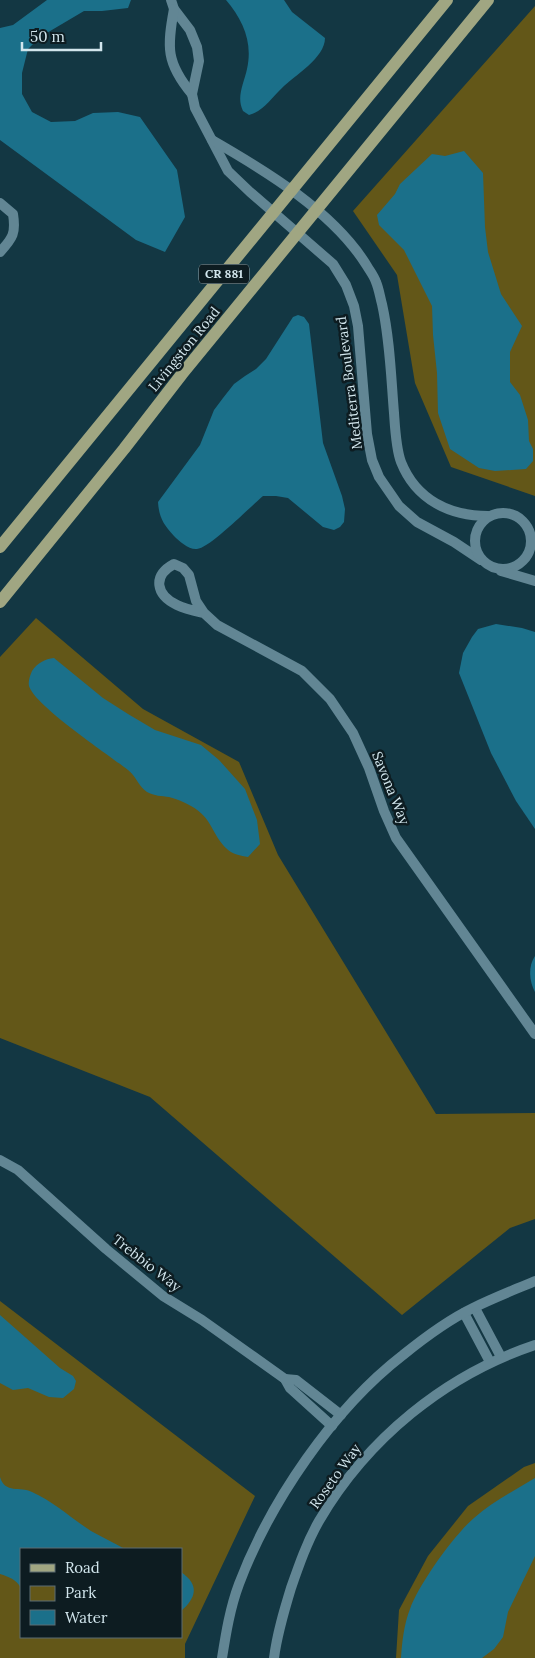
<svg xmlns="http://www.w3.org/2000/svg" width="535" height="1658" font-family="Lora,serif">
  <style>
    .green { fill: #635718; fill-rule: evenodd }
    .water { fill: #1b708a }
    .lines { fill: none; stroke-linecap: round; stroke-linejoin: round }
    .minor { stroke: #628694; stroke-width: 10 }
    .primary { stroke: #a0a682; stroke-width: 12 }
    .labels { text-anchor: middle; stroke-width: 5; stroke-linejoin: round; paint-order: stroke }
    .shield { fill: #0d1c21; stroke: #97a9b0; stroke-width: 1 }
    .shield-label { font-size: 12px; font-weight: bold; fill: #d2e6ed }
    .street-label { font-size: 14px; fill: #d2e6ed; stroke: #0d1c21 }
  </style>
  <rect width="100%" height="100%" fill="#133743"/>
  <!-- green -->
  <g class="green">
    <polygon points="535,6 535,496 451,467 415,383 397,275 353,211"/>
    <polygon points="36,618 143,709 239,762 278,855 436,1114 535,1113 535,1219 510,1228 402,1315 150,1097 0,1038 0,657"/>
    <path d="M 0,1301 L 255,1496 L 185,1644 L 185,1658 L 0,1658 ZM 21,1549 L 181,1549 L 181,1637 L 21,1637 Z"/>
    <polygon points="535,1463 535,1658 396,1658 399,1610 428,1556 468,1506 524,1467"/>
  </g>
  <!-- water -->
  <g class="water">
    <polygon points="47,0 131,0 128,8 102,11 84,11 40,37 28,49 22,73 22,94 32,112 51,122 75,121 93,113 118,112 140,117 177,170 185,217 165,252 136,240 0,140 0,28 13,25"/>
    <path d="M 226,0 L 284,0 L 292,12 L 325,38 C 325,58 295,75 282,88 C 271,98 264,111 249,115 L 243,111 C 236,97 244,83 247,69 C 253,42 243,20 226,0 Z"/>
    <polygon points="464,151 483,173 485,227 488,252 501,294 522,326 510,352 510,382 520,395 528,420 529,441 533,449 533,461 526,469 495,471 479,468 450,449 438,413 437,373 433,335 432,306 404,250 379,225 377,215 395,194 400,184 432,154 445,156"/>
    <path d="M 298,315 L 304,317 L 309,324 L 323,443 L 342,496 L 345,509 L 344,522 L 340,527 L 334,530 L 323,527 L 288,498 L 276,496 L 263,496 C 251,506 210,548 197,549 C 189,550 179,541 174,536 C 164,525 159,518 158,502 L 200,445 L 214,410 L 223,398 L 234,384 L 245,376 L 256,369 L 266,359 L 293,317 Z"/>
    <polygon points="496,624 522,628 535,632 535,829 516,801 491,753 459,673 463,653 472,637 478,629"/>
    <path d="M 54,658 L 103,698 L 128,714 L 155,730 L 201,745 L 219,760 L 245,789 L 257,820 L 260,844 L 248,857 C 241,856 232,854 227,849 C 211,834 213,818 191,806 C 184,802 177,799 169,797 C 162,796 154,796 147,792 C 139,787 136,776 128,770 C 109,755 35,706 29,686 C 28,681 30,676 32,671 C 37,663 45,659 54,658 Z"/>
    <path d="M 535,956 L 535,992 C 529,981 528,966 535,956 Z"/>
    <polygon points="0,1315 60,1368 73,1376 76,1381 74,1389 63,1398 49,1397 28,1388 13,1390 0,1383"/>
    <path d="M 0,1477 C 5,1494 20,1486 32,1492 C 54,1502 71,1518 91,1531 C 102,1537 114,1543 125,1549 L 21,1549 L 21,1588 C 16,1579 9,1577 0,1574 Z"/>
    <path d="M 535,1478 L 535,1556 L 508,1612 L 503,1637 L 494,1649 L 482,1658 L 401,1658 C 402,1642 404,1624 410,1609 C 419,1584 454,1535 474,1518 C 492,1502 514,1491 535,1478 Z"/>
    <path d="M 181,1572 C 200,1585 196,1598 181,1611 Z"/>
  </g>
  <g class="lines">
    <!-- minor -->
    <g class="minor">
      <polyline points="171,0 174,9 190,30 197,47 199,61 192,94 195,108 228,171 250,192 333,264 346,285 354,306 358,326 367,434 372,460 379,477 399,506 417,522 454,542 481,560"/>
      <path d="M 174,9 C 167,47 166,63 192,94"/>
      <path d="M 212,140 C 266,171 334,212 367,266 C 370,271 374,276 376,282 C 379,289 380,297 382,304 C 390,340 391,377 394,413 C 395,427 396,449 401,462 C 416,500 450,516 488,516"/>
      <path d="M 0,203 L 13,214 C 16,233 13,238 0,252"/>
      <circle cx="503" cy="541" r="28"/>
      <polyline points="501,571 535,581"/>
      <path d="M 204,613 C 195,611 185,609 177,605 C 156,595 152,576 174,564 L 183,568 L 189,575 L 196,601 L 204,613 L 217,625 L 302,671 L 330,699 L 353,733 L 369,768 L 384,811 L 396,838 L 535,1034"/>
      <polyline points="0,1160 18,1170 106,1249 163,1296 202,1320 285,1379 290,1388 332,1426"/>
      <polyline points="475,1308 501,1357"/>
      <polyline points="464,1313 490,1362"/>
      <polyline points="285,1379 296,1380 341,1415"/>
      <path d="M 222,1658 C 226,1633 230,1608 239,1584 C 270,1502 333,1409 403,1355 C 424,1338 448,1320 473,1308 C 493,1298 514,1290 535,1281"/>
      <path d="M 274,1658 C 277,1634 284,1611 291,1588 C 299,1565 307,1542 319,1521 C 367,1439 445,1375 535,1345"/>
    </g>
    <!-- primary -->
    <g class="primary">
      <polyline points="0,547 447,0"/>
      <polyline points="0,602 124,449 182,374 488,0"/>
    </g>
  </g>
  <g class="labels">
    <!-- shield labels -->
    <rect class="shield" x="199" y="264.5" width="50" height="19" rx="4"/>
    <g class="shield-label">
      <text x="224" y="278">CR 881</text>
    </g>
    <!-- street labels -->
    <g class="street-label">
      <text transform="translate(184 349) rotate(-51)" y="5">Livingston Road</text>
      <text transform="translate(349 383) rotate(-97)" y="5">Mediterra Boulevard</text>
      <text transform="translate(391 788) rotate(68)" y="5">Savona Way</text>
      <text transform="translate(147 1263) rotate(38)" y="5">Trebbio Way</text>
      <text transform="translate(335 1476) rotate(-54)" y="5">Roseto Way</text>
    </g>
  </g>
  <!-- legend -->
  <rect x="20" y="1548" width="162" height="90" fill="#0d1c21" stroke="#5c6d73"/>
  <rect x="30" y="1564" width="25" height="8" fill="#a0a682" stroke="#5c6d73"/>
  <text x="65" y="1573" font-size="15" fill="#d2e6ed">Road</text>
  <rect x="30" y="1586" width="25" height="15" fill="#635718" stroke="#5c6d73"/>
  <text x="65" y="1598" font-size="15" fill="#d2e6ed">Park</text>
  <rect x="30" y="1610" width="25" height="15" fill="#1b708a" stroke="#5c6d73"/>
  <text x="65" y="1623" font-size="15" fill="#d2e6ed">Water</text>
  <!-- scale -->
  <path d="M22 42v8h79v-8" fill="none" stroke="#d2e6ed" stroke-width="2.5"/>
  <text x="30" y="42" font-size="15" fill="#d2e6ed" stroke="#0d1c21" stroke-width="4" paint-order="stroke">50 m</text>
</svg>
